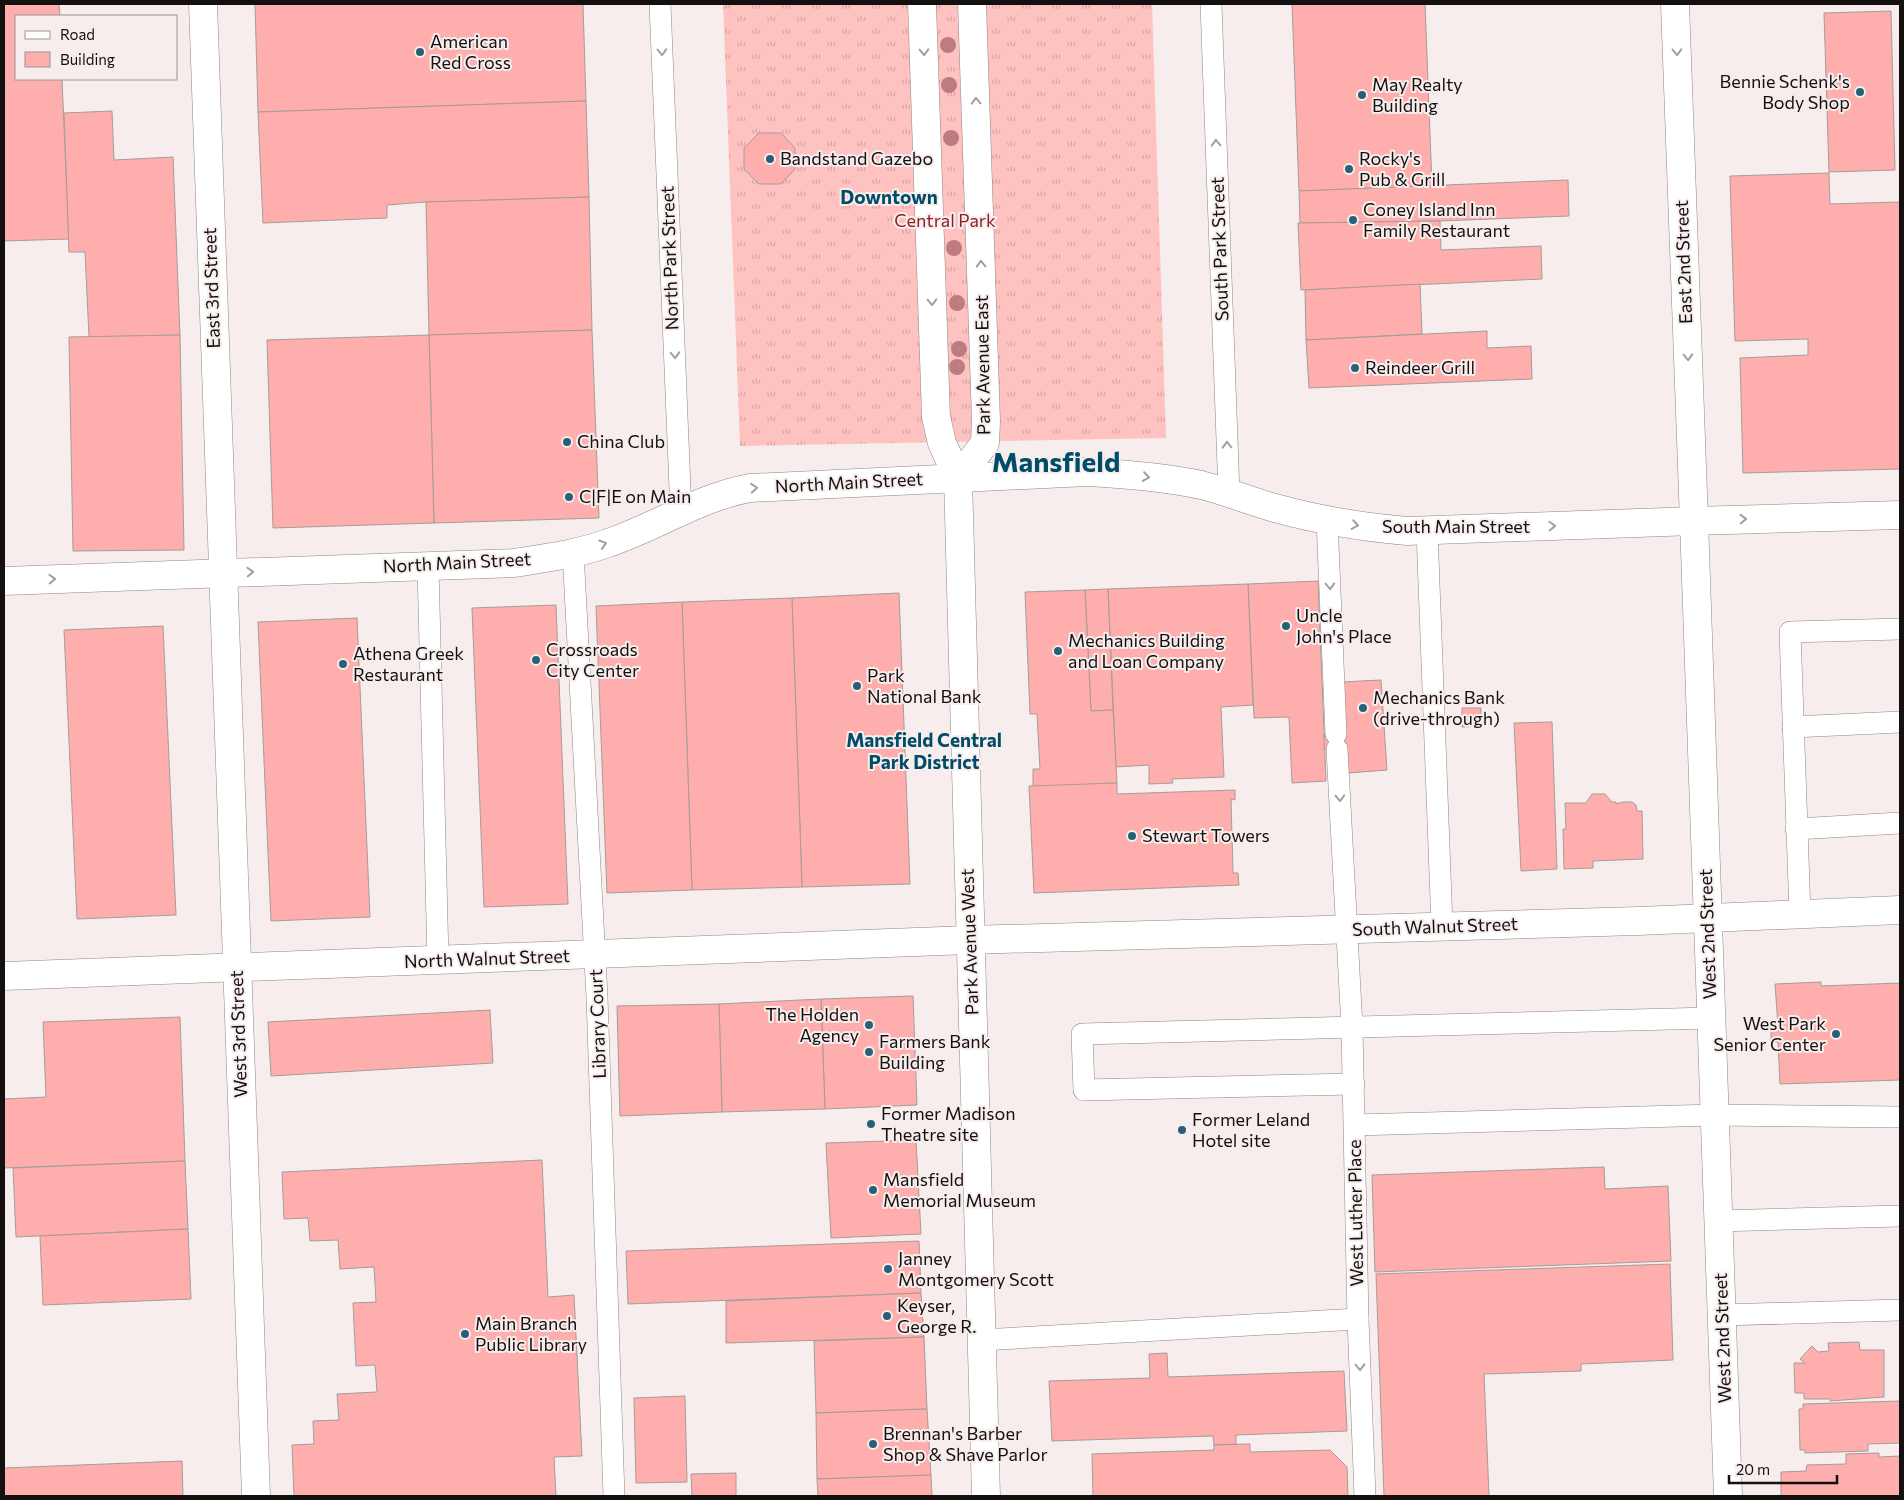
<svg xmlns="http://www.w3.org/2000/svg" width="1904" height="1500" font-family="Commissioner,sans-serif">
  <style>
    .grass { fill: url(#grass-tufts) }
    .building { fill: #feaeac; stroke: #a59c9b }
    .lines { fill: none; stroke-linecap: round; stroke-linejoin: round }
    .lane-casing { stroke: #8f8685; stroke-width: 22 }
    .secondary-casing { stroke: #8f8685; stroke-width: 29 }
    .primary-casing { stroke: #8f8685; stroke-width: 29 }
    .highway-casing { stroke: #8f8685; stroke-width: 29 }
    .lane { stroke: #fff; stroke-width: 21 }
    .secondary { stroke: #fff; stroke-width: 28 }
    .primary { stroke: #fff; stroke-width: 28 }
    .highway { stroke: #fff; stroke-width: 28 }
    .tree { fill: #be7b81 }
    .oneway { stroke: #a19f9f }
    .poi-dot { fill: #28607a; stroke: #f7edec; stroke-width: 2 }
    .labels { text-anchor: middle; stroke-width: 4; stroke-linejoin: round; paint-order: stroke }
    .poi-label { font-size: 18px; fill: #141010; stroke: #f7edec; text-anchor: start }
    .park-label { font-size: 18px; fill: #8f1e29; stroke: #f7edec }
    .street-label { font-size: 18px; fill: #141010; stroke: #f7edec }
    .neighbourhood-label { font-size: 19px; font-weight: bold; fill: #004d69; stroke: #f7edec }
    .town-label { font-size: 28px; font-weight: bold; fill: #004d69; stroke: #f7edec }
  </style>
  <defs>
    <pattern id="grass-tufts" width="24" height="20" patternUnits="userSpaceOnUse" patternTransform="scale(1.25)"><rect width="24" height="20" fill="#fec3c0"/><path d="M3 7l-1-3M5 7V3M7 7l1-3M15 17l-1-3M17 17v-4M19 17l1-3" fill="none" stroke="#d9a6a4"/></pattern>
  </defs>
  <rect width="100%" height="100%" fill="#f7edec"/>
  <!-- grass -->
  <polygon class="grass" points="723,4 1152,4 1166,438 740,446"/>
  <!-- building -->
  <g class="building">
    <polygon points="4,4 59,4 60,16 16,16 16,79 62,79 69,239 4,241"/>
    <polygon points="255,4 583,4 586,101 258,112"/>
    <polygon points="1292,4 1425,4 1432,186 1299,191"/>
    <polygon points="1891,11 1895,170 1829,172 1824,13"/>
    <polygon points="586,101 589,197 426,202 387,205 387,218 263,223 258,112"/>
    <polygon points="112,111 114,160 173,157 180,335 89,337 85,252 69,252 64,113"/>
    <polygon points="759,133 781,133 795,148 795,169 781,184 759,184 744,169 744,148"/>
    <polygon points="1829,173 1830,204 1900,202 1900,469 1743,473 1740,358 1808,355 1808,339 1735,341 1730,176"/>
    <polygon points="1568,180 1569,216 1440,221 1300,223 1299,191"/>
    <polygon points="589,197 592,330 429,335 426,202"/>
    <polygon points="1440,221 1441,250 1541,246 1542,279 1301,290 1298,223"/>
    <polygon points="1420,284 1422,334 1306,340 1305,290"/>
    <polygon points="592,330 599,518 434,523 429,335"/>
    <polygon points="1487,331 1487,348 1531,346 1532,379 1309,388 1306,340"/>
    <polygon points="180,335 184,550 73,551 69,337"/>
    <polygon points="429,335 434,523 273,528 267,340"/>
    <polygon points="1318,581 1326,781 1292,783 1289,717 1254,718 1248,584"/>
    <polygon points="1248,584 1253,705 1221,707 1224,777 1172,779 1173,783 1149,784 1149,765 1116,767 1108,589"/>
    <polygon points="1108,589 1113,710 1091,711 1085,590"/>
    <polygon points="1085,590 1091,711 1113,710 1117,783 1033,787 1033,769 1040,769 1037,714 1030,714 1025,592"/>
    <polygon points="899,593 910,884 802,887 792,598"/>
    <polygon points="792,598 802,887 692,890 682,602"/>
    <polygon points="682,602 692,890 607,893 596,606"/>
    <polygon points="556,605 568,904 484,907 472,608"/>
    <polygon points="357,618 370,917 271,921 258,622"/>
    <polygon points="163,626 176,915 77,919 64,630"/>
    <polygon points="1381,680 1387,770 1348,773 1347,749 1324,750 1324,735 1346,733 1342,682"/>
    <polygon points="1462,708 1481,708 1481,726 1462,727"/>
    <polygon points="1552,722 1557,869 1521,871 1514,723"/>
    <polygon points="1117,783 1117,794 1235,790 1235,800 1231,799 1233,873 1238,873 1239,885 1034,893 1029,786"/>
    <polygon points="1592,794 1605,794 1612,802 1616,802 1616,804 1623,802 1632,802 1636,805 1637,811 1642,811 1643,859 1593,861 1593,868 1564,869 1563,829 1566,829 1565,803 1586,803"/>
    <polygon points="1821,982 1821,986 1900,983 1900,1080 1780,1084 1778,1042 1771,1042 1771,1027 1778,1026 1775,984"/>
    <polygon points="913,996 917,1105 825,1109 821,999"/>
    <polygon points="821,999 825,1109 722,1112 719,1004"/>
    <polygon points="719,1004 722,1112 620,1116 617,1006"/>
    <polygon points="490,1010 493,1063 271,1076 268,1022"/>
    <polygon points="180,1017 185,1161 4,1168 4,1099 46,1097 43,1022"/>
    <polygon points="916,1140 921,1234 831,1238 826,1143"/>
    <polygon points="542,1160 548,1297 574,1295 582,1456 554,1457 556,1496 294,1496 292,1445 314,1444 313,1421 339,1420 337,1394 377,1392 375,1365 356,1366 353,1303 376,1302 374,1267 340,1269 338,1240 310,1241 308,1218 284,1219 282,1172"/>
    <polygon points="185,1161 188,1229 16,1237 13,1168"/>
    <polygon points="1604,1167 1605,1189 1668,1186 1671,1261 1375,1272 1372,1175"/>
    <polygon points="188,1229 191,1299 43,1305 40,1236"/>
    <polygon points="919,1241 921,1293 628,1304 626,1251"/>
    <polygon points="1670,1264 1673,1360 1581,1364 1581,1371 1484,1374 1489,1496 1384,1496 1376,1274"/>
    <polygon points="921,1293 924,1337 726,1343 726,1301"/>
    <polygon points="924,1337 927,1409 816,1413 814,1341"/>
    <polygon points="1859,1342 1860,1350 1884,1350 1884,1397 1830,1401 1830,1399 1804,1399 1804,1393 1795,1393 1794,1363 1805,1363 1800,1359 1812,1346 1818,1352 1829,1351 1828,1343"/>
    <polygon points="1167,1353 1168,1377 1344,1371 1347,1431 1236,1435 1236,1444 1214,1445 1213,1436 1052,1441 1049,1381 1150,1378 1149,1354"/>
    <polygon points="685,1396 687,1482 636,1483 634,1398"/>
    <polygon points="1900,1401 1900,1443 1868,1444 1868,1451 1805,1453 1805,1450 1800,1450 1799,1409 1803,1409 1803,1404"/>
    <polygon points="927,1409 931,1475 817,1479 816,1413"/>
    <polygon points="1250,1444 1250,1452 1330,1450 1347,1467 1348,1496 1093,1496 1092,1454 1214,1450 1214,1445"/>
    <polygon points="1879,1453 1879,1457 1900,1456 1900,1496 1777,1496 1781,1495 1781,1472 1806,1471 1807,1465 1846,1464 1846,1454"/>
    <polygon points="182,1461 183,1496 4,1496 4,1468"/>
    <polygon points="736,1473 736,1496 692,1496 691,1474"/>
    <polygon points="931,1475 932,1496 818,1496 817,1479"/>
  </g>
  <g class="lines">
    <defs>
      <g id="lane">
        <polyline points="660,4 681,513"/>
        <polyline points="1211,4 1229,494"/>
        <polyline points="1327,520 1336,734"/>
        <polyline points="1427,531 1442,926"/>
        <polyline points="573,552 597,997 614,1496"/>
        <polyline points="428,566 438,960"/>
        <polyline points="1793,727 1900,722"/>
        <polyline points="1337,749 1352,1028 1358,1319 1365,1496"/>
        <polyline points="1796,829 1900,823"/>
        <polyline points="1800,914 1790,632 1900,629"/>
        <polyline points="1354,1084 1084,1090 1082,1034 1711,1018"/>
        <polyline points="1355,1125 1715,1115 1900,1117"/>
        <polyline points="1718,1221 1900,1216"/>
        <polyline points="1722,1315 1900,1310"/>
        <polyline points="981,1340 1358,1319"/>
      </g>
      <g id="secondary">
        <polyline points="203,4 256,1496"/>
        <path d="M 4,581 L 514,563 C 545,558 578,554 608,543 C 656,527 700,497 750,488 L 1087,472 C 1125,474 1164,477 1201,485 C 1226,491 1250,501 1275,508 C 1318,520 1362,527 1407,531 L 1694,521"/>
        <polyline points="4,976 969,940 1638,921 1900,910"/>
      </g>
      <g id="primary">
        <polyline points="922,4 936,417 942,443 958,478 986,1496"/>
        <polyline points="1675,4 1694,521"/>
        <polyline points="958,478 985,443 986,421 972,4"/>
      </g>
      <polyline id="highway" points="1728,1496 1694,521 1900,515"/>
    </defs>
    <!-- lane casing -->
    <use href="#lane" class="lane-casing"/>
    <!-- secondary casing -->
    <use href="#secondary" class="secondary-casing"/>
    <!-- primary casing -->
    <use href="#primary" class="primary-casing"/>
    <!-- highway casing -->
    <use href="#highway" class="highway-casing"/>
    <!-- lane -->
    <use href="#lane" class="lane"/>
    <!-- secondary -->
    <use href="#secondary" class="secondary"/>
    <!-- primary -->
    <use href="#primary" class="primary"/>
    <!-- highway -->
    <use href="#highway" class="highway"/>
  </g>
  <!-- trees -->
  <g class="tree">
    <circle cx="948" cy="45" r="8"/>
    <circle cx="949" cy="85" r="8"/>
    <circle cx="951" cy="138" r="8"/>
    <circle cx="954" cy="248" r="8"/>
    <circle cx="957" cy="303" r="8"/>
    <circle cx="959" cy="349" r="8"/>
    <circle cx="957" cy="367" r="8"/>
  </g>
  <!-- one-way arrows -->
  <defs><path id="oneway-chevron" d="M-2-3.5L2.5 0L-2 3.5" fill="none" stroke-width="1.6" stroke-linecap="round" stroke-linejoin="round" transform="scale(1.25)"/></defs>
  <g class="oneway">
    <use href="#oneway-chevron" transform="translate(662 52) rotate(88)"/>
    <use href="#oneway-chevron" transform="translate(924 52) rotate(88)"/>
    <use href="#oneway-chevron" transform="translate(1677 52) rotate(88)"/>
    <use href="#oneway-chevron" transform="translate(976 101) rotate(-92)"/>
    <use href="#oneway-chevron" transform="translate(1216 143) rotate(-92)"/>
    <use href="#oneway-chevron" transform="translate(981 264) rotate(-92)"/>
    <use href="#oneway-chevron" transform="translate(932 302) rotate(88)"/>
    <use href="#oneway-chevron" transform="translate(675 355) rotate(88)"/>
    <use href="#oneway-chevron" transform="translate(1688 357) rotate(88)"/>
    <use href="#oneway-chevron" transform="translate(1227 445) rotate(-92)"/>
    <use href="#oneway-chevron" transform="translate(1146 477) rotate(8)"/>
    <use href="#oneway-chevron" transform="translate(754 488) rotate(-5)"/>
    <use href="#oneway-chevron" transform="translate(1743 519) rotate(-2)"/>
    <use href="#oneway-chevron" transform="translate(1355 525) rotate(9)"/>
    <use href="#oneway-chevron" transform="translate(1552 526) rotate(-2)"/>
    <use href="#oneway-chevron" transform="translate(603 544) rotate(-17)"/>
    <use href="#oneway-chevron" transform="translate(250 572) rotate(-2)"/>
    <use href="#oneway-chevron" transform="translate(52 579) rotate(-2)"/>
    <use href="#oneway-chevron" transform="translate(1330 586) rotate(88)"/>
    <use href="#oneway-chevron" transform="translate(1340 798) rotate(87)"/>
    <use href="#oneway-chevron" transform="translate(1360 1367) rotate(88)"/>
  </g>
  <!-- markers -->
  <g class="poi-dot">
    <circle cx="420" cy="52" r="5"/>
    <circle cx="1860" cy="92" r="5"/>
    <circle cx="1362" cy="95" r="5"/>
    <circle cx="770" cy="159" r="5"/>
    <circle cx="1349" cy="169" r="5"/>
    <circle cx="1353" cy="220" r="5"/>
    <circle cx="1355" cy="368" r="5"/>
    <circle cx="567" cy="442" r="5"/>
    <circle cx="569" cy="497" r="5"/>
    <circle cx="1286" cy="626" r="5"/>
    <circle cx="1058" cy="651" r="5"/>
    <circle cx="536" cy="660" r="5"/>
    <circle cx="343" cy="664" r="5"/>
    <circle cx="857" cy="686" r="5"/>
    <circle cx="1363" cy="708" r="5"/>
    <circle cx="1132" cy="836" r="5"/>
    <circle cx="869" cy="1025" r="5"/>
    <circle cx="1836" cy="1034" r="5"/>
    <circle cx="869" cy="1052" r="5"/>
    <circle cx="871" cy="1124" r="5"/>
    <circle cx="1182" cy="1130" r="5"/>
    <circle cx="873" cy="1190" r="5"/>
    <circle cx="888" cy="1269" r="5"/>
    <circle cx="887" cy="1316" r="5"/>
    <circle cx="465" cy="1334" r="5"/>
    <circle cx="873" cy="1444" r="5"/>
  </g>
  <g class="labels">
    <!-- poi labels -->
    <g class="poi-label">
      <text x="430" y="48">American<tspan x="430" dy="21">Red Cross</tspan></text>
      <text x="1850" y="88" text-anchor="end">Bennie Schenk's<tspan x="1850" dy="21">Body Shop</tspan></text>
      <text x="1372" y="91">May Realty<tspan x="1372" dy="21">Building</tspan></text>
      <text x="780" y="165">Bandstand Gazebo</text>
      <text x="1359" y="165">Rocky's<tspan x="1359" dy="21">Pub &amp; Grill</tspan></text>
      <text x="1363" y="216">Coney Island Inn<tspan x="1363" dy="21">Family Restaurant</tspan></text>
      <text x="1365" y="374">Reindeer Grill</text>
      <text x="577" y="448">China Club</text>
      <text x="579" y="503">C|F|E on Main</text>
      <text x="1296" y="622">Uncle<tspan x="1296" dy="21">John's Place</tspan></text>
      <text x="1068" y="647">Mechanics Building<tspan x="1068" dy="21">and Loan Company</tspan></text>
      <text x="546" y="656">Crossroads<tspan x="546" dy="21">City Center</tspan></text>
      <text x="353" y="660">Athena Greek<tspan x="353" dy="21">Restaurant</tspan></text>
      <text x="867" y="682">Park<tspan x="867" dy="21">National Bank</tspan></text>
      <text x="1373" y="704">Mechanics Bank<tspan x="1373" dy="21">(drive-through)</tspan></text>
      <text x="1142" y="842">Stewart Towers</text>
      <text x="859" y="1021" text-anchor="end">The Holden<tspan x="859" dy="21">Agency</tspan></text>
      <text x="1826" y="1030" text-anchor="end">West Park<tspan x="1826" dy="21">Senior Center</tspan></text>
      <text x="879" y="1048">Farmers Bank<tspan x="879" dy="21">Building</tspan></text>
      <text x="881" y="1120">Former Madison<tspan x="881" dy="21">Theatre site</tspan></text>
      <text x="1192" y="1126">Former Leland<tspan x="1192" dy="21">Hotel site</tspan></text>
      <text x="883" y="1186">Mansfield<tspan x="883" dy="21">Memorial Museum</tspan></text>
      <text x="898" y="1265">Janney<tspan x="898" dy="21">Montgomery Scott</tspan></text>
      <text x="897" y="1312">Keyser,<tspan x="897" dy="21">George R.</tspan></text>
      <text x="475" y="1330">Main Branch<tspan x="475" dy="21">Public Library</tspan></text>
      <text x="883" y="1440">Brennan's Barber<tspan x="883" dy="21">Shop &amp; Shave Parlor</tspan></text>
    </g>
    <!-- park labels -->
    <g class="park-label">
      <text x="945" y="227">Central Park</text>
    </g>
    <!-- street labels -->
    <g class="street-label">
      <text transform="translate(1220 249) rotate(-92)" y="6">South Park Street</text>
      <text transform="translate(670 258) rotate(-92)" y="6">North Park Street</text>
      <text transform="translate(1684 262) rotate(-92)" y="6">East 2nd Street</text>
      <text transform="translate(212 288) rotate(-92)" y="6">East 3rd Street</text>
      <text transform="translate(983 365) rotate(-91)" y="6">Park Avenue East</text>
      <text transform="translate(849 483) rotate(-3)" y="6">North Main Street</text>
      <text x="1456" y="533">South Main Street</text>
      <text transform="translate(457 563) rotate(-3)" y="6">North Main Street</text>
      <text transform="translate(1435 927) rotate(-2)" y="6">South Walnut Street</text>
      <text transform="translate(1708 934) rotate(-92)" y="6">West 2nd Street</text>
      <text transform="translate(970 942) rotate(-92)" y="6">Park Avenue West</text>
      <text transform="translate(487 959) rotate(-2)" y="6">North Walnut Street</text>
      <text transform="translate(598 1024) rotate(-92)" y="6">Library Court</text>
      <text transform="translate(239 1034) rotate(-92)" y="6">West 3rd Street</text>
      <text transform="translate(1356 1213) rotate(-91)" y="6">West Luther Place</text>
      <text transform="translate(1723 1338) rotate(-92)" y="6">West 2nd Street</text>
    </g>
    <!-- neighbourhood labels -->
    <g class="neighbourhood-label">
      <text x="889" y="204">Downtown</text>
      <text x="924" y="747">Mansfield Central<tspan x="924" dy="22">Park District</tspan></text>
    </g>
    <!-- town labels -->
    <g class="town-label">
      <text x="1056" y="472">Mansfield</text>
    </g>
  </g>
  <!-- border -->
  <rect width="1904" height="1500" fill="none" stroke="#141010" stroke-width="10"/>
  <!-- legend -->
  <rect x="15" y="15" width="162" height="65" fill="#f7edec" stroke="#9c9594"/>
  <rect x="25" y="31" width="25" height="8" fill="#ffffff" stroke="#9c9594"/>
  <text x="60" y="40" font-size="15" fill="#141010">Road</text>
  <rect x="25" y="52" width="25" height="15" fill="#feaeac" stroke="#9c9594"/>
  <text x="60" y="65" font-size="15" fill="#141010">Building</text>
  <!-- scale -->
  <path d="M1729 1475v8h108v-8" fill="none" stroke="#141010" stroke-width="2.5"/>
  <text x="1736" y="1475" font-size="15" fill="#141010" stroke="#f7edec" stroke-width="4" paint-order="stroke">20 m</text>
</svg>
